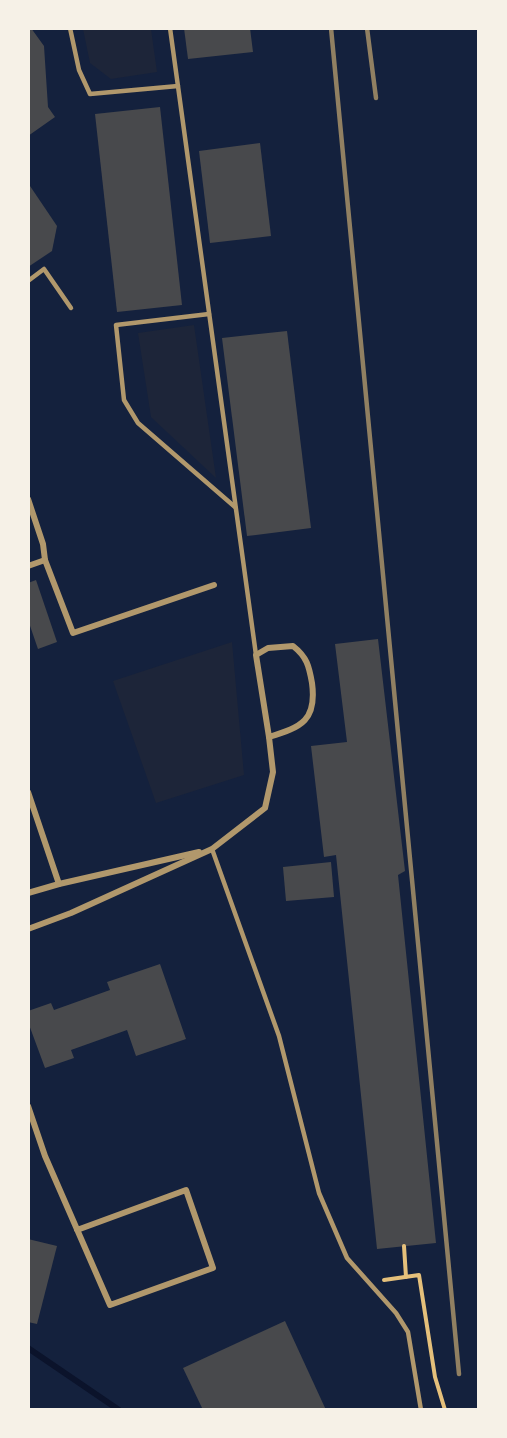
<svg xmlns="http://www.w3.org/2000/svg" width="507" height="1438" font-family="Helvetica,sans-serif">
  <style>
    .green { fill: #1d2539 }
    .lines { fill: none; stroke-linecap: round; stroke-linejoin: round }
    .stream { stroke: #0b132b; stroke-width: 6 }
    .building { fill: #48494c }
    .path { stroke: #e5c07b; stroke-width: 4 }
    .service { stroke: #b1986c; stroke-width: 4.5 }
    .minor { stroke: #b1986c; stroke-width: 6 }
    .rail { stroke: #918062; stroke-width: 4.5 }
  </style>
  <rect width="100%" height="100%" fill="#14213d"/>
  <!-- green -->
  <g class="green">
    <polygon points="83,29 151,29 157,72 111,79 90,63"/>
    <polygon points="194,325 216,478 151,417 138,333"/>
    <polygon points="232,642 244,775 156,803 113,681"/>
  </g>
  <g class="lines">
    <!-- stream -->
    <polyline class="stream" points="28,1348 119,1410"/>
  </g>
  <!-- building -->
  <g class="building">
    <polygon points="28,28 31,28 44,46 48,107 55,117 28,136"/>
    <polygon points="184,28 250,28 253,52 188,59"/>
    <polygon points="160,107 182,305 117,312 95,114"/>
    <polygon points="260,143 271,236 210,243 199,151"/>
    <polygon points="28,183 57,226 52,251 28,267"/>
    <polygon points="287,331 311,528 247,536 222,338"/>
    <polygon points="36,580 57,642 38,649 28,620 28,583"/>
    <polygon points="378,639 405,871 398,875 436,1243 377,1249 336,855 324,857 311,746 347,742 335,644"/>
    <polygon points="331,862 334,897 286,901 283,867"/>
    <polygon points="160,964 186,1039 136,1056 127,1030 71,1050 74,1058 45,1068 28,1022 28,1011 51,1003 54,1010 110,990 107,982"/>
    <polygon points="28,1239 57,1246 37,1324 28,1322"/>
    <polygon points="285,1321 326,1410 203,1410 183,1368"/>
  </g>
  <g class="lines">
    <!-- path -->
    <g class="path">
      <polyline points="404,1246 406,1277"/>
      <polyline points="384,1280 419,1275 435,1377 445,1410"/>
    </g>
    <!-- service -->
    <g class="service">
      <polyline points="70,28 79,70 90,94 178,86"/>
      <polyline points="170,28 256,655"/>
      <polyline points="28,281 44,269 71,308"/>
      <polyline points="209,314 116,325 124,400 138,423 235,507"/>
      <polyline points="212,849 279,1036 319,1193 347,1258 396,1313 408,1332 421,1410"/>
    </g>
    <!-- minor -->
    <g class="minor">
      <polyline points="28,499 43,544 45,560 73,633 214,585"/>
      <polyline points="28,566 45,560"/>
      <path d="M 293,646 C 307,657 309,666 312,683 C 317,720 302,727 269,737 L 256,655 L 268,648 Z"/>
      <polyline points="28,792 59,884"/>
      <polyline points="28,893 59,884 199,852"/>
      <polyline points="28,929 71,913 212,849 265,808 273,772 269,737"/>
      <polyline points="28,1106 45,1156 110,1305 213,1268 186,1190 77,1230"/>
    </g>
    <!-- rail -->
    <g class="rail">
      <polyline points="331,28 459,1374"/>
      <polyline points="367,28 376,98"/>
    </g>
  </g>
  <!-- border -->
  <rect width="507" height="1438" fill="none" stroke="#f6f1e7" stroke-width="60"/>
</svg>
